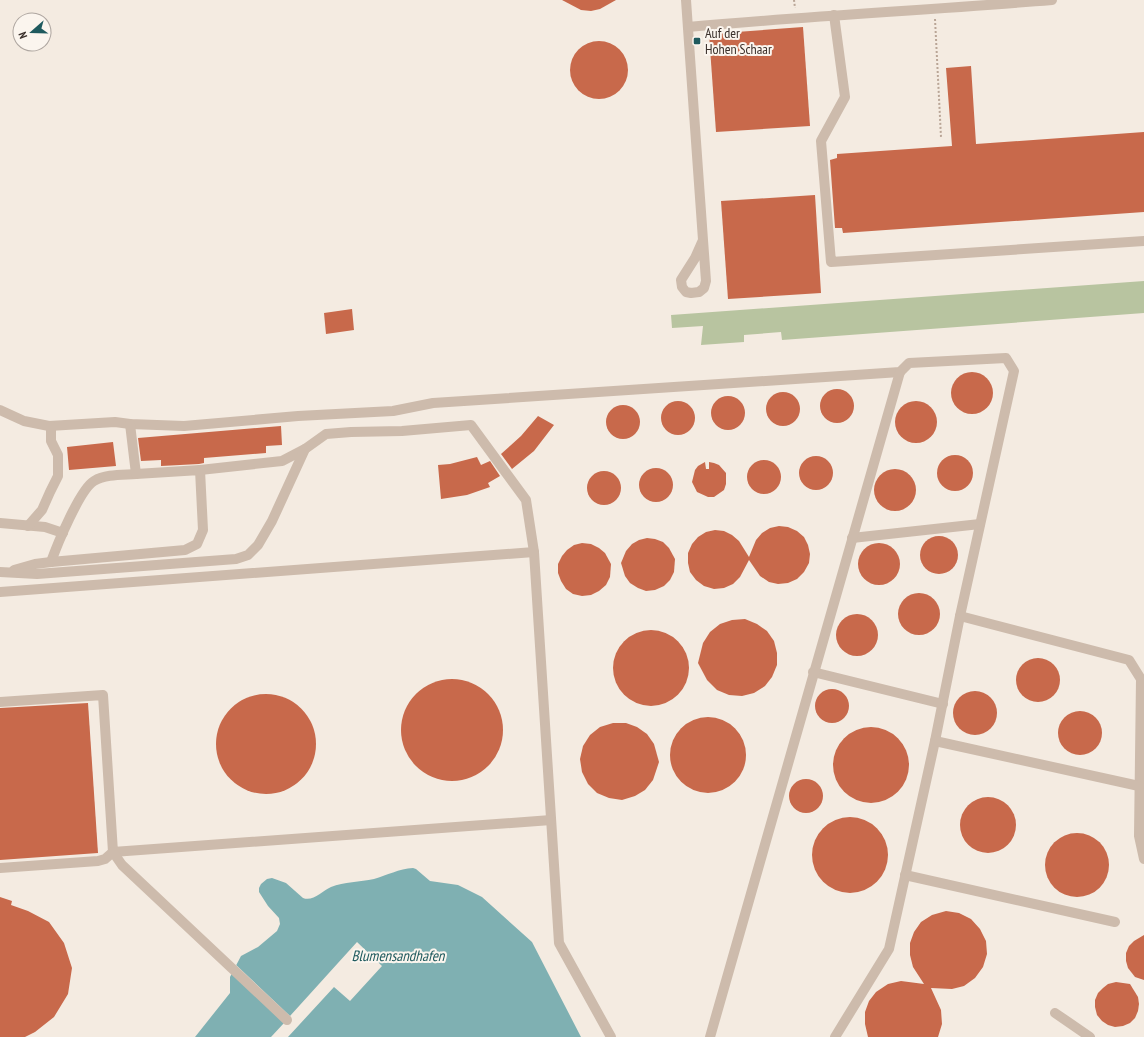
<svg xmlns="http://www.w3.org/2000/svg" width="1144" height="1037" font-family="'PT Sans Narrow',sans-serif">
  <style>
    .green { fill: #b8c4a0 }
    .water { fill: #7fb0b2 }
    .pier { fill: #f4ebe1 }
    .building { fill: #c8694b }
    .lines { fill: none; stroke-linecap: round; stroke-linejoin: round }
    .path { stroke: #b9a596; stroke-width: 2; stroke-dasharray: 2 2; stroke-linecap: butt }
    .minor { stroke: #cdbbac; stroke-width: 10 }
    .poi-dot { fill: #1f5a5e; stroke: #fbf5ee; stroke-width: 1.5 }
    .labels { text-anchor: middle; stroke-width: 4; stroke-linejoin: round; paint-order: stroke }
    .poi-label { font-size: 14px; fill: #3b302b; stroke: #fbf5ee; text-anchor: start }
    .water-label { font-size: 15px; font-style: italic; fill: #1f5a5e; stroke: #fbf5ee }
  </style>
  <rect width="100%" height="100%" fill="#f4ebe1"/>
  <!-- green -->
  <polygon class="green" points="1144,281 1144,313 782,340 781,332 744,335 744,342 701,345 703,326 672,328 671,315"/>
  <!-- water -->
  <path class="water" d="M 413,868 L 416,869 L 430,881 L 458,885 L 482,897 L 532,942 L 581,1037 L 195,1037 L 230,993 L 230,977 L 241,956 L 258,947 L 277,931 L 280,924 L 279,918 L 268,906 L 259,892 L 259,888 L 261,884 L 267,879 L 272,878 L 286,883 L 303,898 C 313,902 322,891 331,887 C 344,882 360,882 374,879 C 387,875 399,869 413,868 Z"/>
  <!-- pier -->
  <polygon class="pier" points="357,942 382,966 350,1001 334,987 288,1037 271,1037 284,1023 231,972 235,964 290,1016"/>
  <!-- building -->
  <g class="building">
    <polygon points="562,0 616,0 600,9 591,11 581,10"/>
    <polygon points="803,27 810,126 716,132 709,34"/>
    <circle cx="599" cy="70" r="29"/>
    <polygon points="971,66 976,144 1144,132 1144,212 843,233 842,228 835,228 830,160 837,158 837,154 952,146 946,68"/>
    <polygon points="815,195 821,293 728,299 721,201"/>
    <polygon points="352,309 354,330 326,334 324,313"/>
    <circle cx="972" cy="393" r="21"/>
    <circle cx="837" cy="406" r="17"/>
    <circle cx="783" cy="409" r="17"/>
    <circle cx="728" cy="413" r="17"/>
    <circle cx="678" cy="418" r="17"/>
    <circle cx="916" cy="422" r="21"/>
    <circle cx="623" cy="422" r="17"/>
    <polygon points="538,416 554,425 534,451 512,469 501,454 521,436"/>
    <polygon points="281,426 282,445 266,446 266,453 204,458 204,463 199,464 161,466 161,460 141,461 138,438"/>
    <polygon points="113,442 116,466 69,470 67,447"/>
    <circle cx="955" cy="473" r="18"/>
    <circle cx="816" cy="473" r="17"/>
    <polygon points="477,457 481,465 490,461 500,476 488,483 490,487 467,495 441,499 438,465 450,464"/>
    <circle cx="764" cy="477" r="17"/>
    <polygon points="705,462 706,469 709,469 709,462 714,463 719,465 726,473 726,484 724,490 714,497 708,497 697,492 692,482 695,470 698,466"/>
    <circle cx="656" cy="485" r="17"/>
    <circle cx="895" cy="490" r="21"/>
    <circle cx="604" cy="488" r="17"/>
    <polygon points="779,526 788,527 797,531 804,537 808,545 810,554 809,563 804,572 797,579 788,583 778,584 769,582 760,576 749,560 740,577 733,584 724,588 714,589 704,586 696,580 690,572 688,563 688,553 692,544 698,537 706,532 715,530 724,531 732,535 739,541 749,557 756,540 762,533 770,528"/>
    <circle cx="939" cy="555" r="19"/>
    <polygon points="647,538 655,539 663,542 669,548 675,559 674,572 670,580 664,586 655,590 646,591 638,588 630,583 625,576 621,563 626,551 632,544 639,540"/>
    <circle cx="879" cy="564" r="21"/>
    <polygon points="582,543 591,544 599,548 605,553 611,564 610,577 606,585 599,591 591,595 582,596 573,594 566,589 561,581 558,573 558,564 562,556 567,550 574,545"/>
    <circle cx="919" cy="614" r="21"/>
    <circle cx="857" cy="635" r="21"/>
    <polygon points="745,619 757,624 767,631 774,641 777,653 777,665 772,677 765,686 754,693 742,696 729,695 717,690 707,680 698,663 703,643 710,632 720,624 732,620"/>
    <circle cx="651" cy="668" r="38"/>
    <circle cx="1038" cy="680" r="22"/>
    <circle cx="452" cy="730" r="51"/>
    <circle cx="832" cy="706" r="17"/>
    <circle cx="975" cy="713" r="22"/>
    <circle cx="266" cy="744" r="50"/>
    <polygon points="88,703 98,853 0,860 0,708"/>
    <circle cx="1080" cy="733" r="22"/>
    <circle cx="708" cy="755" r="38"/>
    <polygon points="613,723 626,723 637,727 647,734 654,744 659,762 653,780 645,790 635,796 622,800 609,798 597,793 588,784 582,772 580,759 583,746 590,735 600,727"/>
    <circle cx="871" cy="765" r="38"/>
    <circle cx="806" cy="796" r="17"/>
    <circle cx="988" cy="825" r="28"/>
    <circle cx="850" cy="855" r="38"/>
    <circle cx="1077" cy="865" r="32"/>
    <polygon points="0,897 12,901 11,905 28,911 49,922 64,943 72,968 68,994 54,1017 35,1032 25,1037 0,1037"/>
    <polygon points="946,911 959,913 971,919 980,929 986,941 987,954 983,967 975,978 964,986 952,989 931,988 941,1010 942,1024 938,1037 868,1037 865,1024 865,1012 869,1001 876,992 888,984 901,981 924,984 913,967 910,955 910,943 914,932 921,922 932,915"/>
    <polygon points="1144,935 1144,980 1135,977 1128,968 1126,961 1126,953 1129,946 1134,941"/>
    <polygon points="1116,982 1130,984 1138,997 1139,1004 1138,1011 1135,1018 1130,1023 1123,1026 1115,1027 1108,1025 1102,1021 1097,1015 1095,1007 1095,1000 1098,993 1103,988 1108,984"/>
  </g>
  <g class="lines">
    <!-- path -->
    <g class="path">
      <polyline points="794,0 795,8"/>
      <polyline points="935,19 941,137"/>
    </g>
    <!-- minor -->
    <g class="minor">
      <polyline points="686,0 689,43 703,240 706,281 704,288 699,292 691,293 686,292 682,287 681,280 695,258 703,240"/>
      <polyline points="834,15 845,97 821,141 831,262 1144,241"/>
      <path d="M 688,27 C 809,16 931,10 1052,0"/>
      <polyline points="0,410 24,421 49,426 115,422 130,424 184,426 298,416 393,411 433,403 900,372 909,363 1006,358 1014,371 960,616 935,741 889,949 835,1037"/>
      <polyline points="200,470 282,461 305,449"/>
      <polyline points="0,523 45,527 63,533"/>
      <polyline points="28,526 42,510 50,492 58,476 58,455 51,441 51,426"/>
      <polyline points="852,538 980,524"/>
      <polyline points="534,552 559,943 611,1037"/>
      <path d="M 51,562 C 57,545 80,489 94,481 C 106,474 122,475 136,474"/>
      <polyline points="14,570 35,564 51,562 185,550 197,544 203,530 200,470 136,474 130,424"/>
      <polyline points="0,572 37,574 236,559 248,555 258,545 272,521 305,449 326,434 351,432 402,431 471,425 526,500 534,552 0,592"/>
      <polyline points="960,616 1129,660 1141,679 1139,836 1144,859"/>
      <polyline points="813,672 943,704"/>
      <polyline points="0,702 103,695 113,852 551,820"/>
      <polyline points="935,741 1139,786"/>
      <polyline points="0,868 98,861 105,859 113,852 122,865 287,1020"/>
      <polyline points="905,875 1115,922"/>
      <polyline points="1055,1013 1090,1037"/>
      <polyline points="710,1037 900,372"/>
    </g>
  </g>
  <!-- markers -->
  <rect class="poi-dot" x="693" y="37" width="8" height="8" rx="2"/>
  <g class="labels">
    <!-- poi labels -->
    <g class="poi-label">
      <text x="705" y="38">Auf der<tspan x="705" dy="16">Hohen Schaar</tspan></text>
    </g>
    <!-- water labels -->
    <g class="water-label">
      <text x="398" y="961">Blumensandhafen</text>
    </g>
  </g>
  <!-- north arrow -->
  <g transform="translate(32 32) rotate(250)"><circle r="19" fill="#fbf5ee" stroke="#aea6a0"/>
  <path d="M0-3L7 15L0 10L-7 15Z" fill="#1f5a5e"/>
  <text y="-6" font-size="11" font-weight="bold" text-anchor="middle" fill="#3b302b">N</text>
  </g>
</svg>
